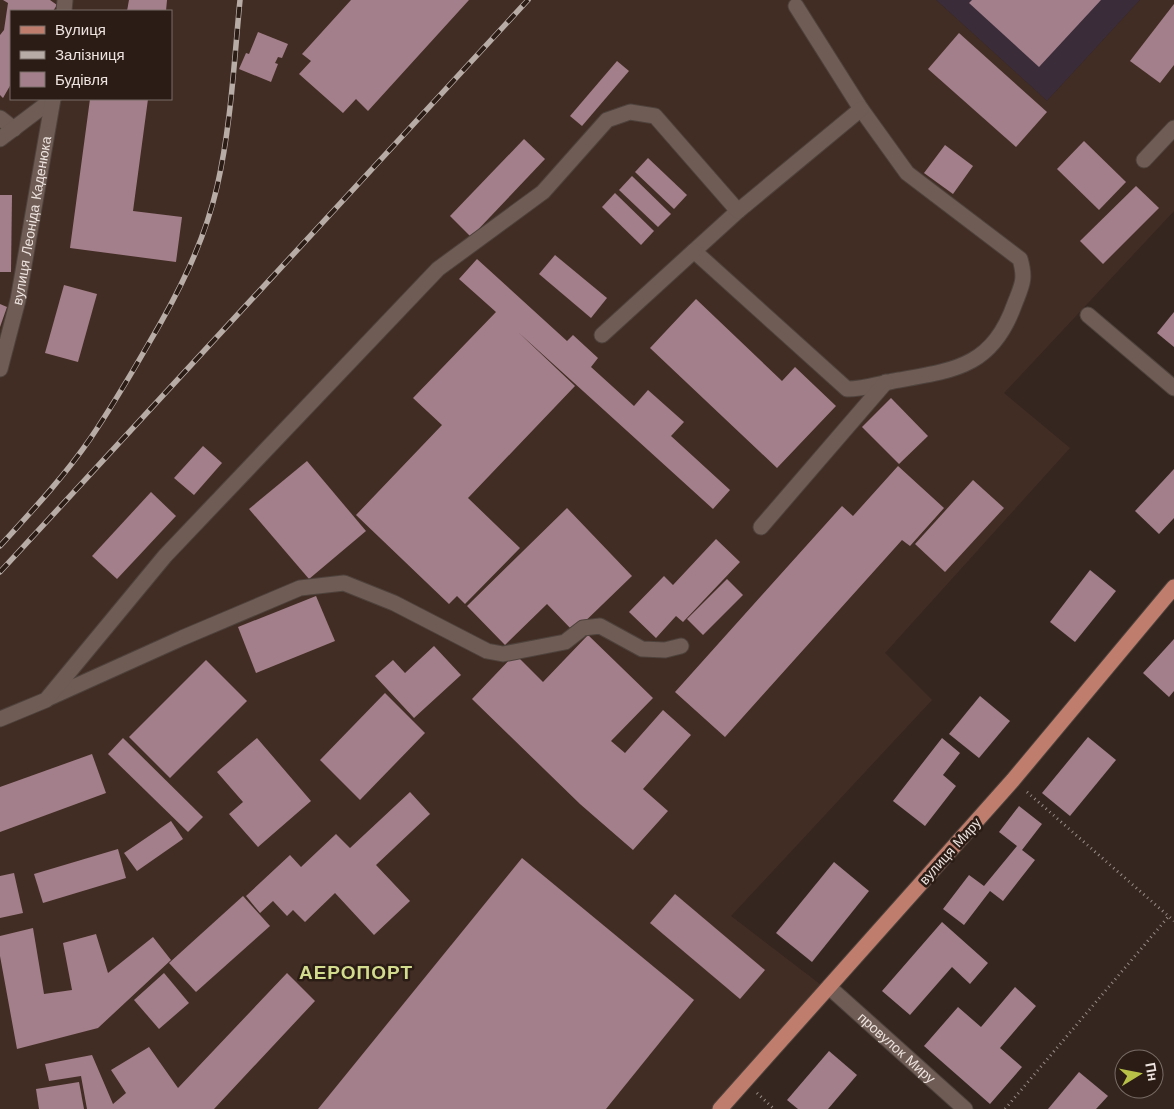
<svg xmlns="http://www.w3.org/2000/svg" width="1174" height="1109" font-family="'Work Sans',sans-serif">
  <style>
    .commercial { fill: #3a2c39 }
    .built { fill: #422d24; fill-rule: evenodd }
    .building { fill: #a37f8b }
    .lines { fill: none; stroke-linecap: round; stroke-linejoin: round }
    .minor-casing { stroke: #4e423c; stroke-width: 17 }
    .major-casing { stroke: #4e423c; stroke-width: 17 }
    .path { stroke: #9a8d88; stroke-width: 3; stroke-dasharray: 1 4; stroke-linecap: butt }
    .minor { stroke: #6e5c55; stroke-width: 15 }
    .major { stroke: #bf7e6d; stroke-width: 15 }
    .rail-casing { stroke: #b8aca7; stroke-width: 5.5 }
    .rail { stroke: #2b1d16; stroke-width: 4; stroke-dasharray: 11; stroke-linecap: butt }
    .labels { text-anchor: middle; stroke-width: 5; stroke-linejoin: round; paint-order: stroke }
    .street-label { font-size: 14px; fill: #eee3df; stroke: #2b1d16 }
    .district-label { font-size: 19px; font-weight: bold; letter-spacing: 1px; fill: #d3db8d; stroke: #2b1d16 }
  </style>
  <rect width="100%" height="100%" fill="#352620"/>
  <!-- commercial -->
  <polygon class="commercial" points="936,0 1140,0 1047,101"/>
  <!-- built -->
  <path class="built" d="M 0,0 L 936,0 L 1047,101 L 1140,0 L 1174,0 L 1174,211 L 1004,393 L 1070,448 L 885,653 L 932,700 L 731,916 L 829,991 L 728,1109 L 0,1109 ZM 11,11 L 171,11 L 171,99 L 11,99 Z"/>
  <!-- building -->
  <g class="building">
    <polygon points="3,0 50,0 57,5 53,11 11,11 11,84 3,98 0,95 0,35 4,30 8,3"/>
    <polygon points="129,0 167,0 166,11 127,11"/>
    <polygon points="351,0 469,0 368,111 356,99 343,113 299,74 311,61 302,54"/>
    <polygon points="972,0 1101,0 1039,67 969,3"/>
    <polygon points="1174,4 1174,65 1160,83 1130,61"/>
    <polygon points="258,32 288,44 282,58 278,57 275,63 278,64 271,82 239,69 246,53 249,54"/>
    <polygon points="959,33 1047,112 1016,147 928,69"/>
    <polygon points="617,61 629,71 582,126 570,116"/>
    <polygon points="90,99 148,99 133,211 182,217 176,262 70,248"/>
    <polygon points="524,139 545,159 471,237 450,216"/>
    <polygon points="1084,141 1126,182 1099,210 1057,169"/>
    <polygon points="945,145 973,166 953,194 924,173"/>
    <polygon points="648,158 687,195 674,209 635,172"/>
    <polygon points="632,176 671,214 658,227 619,190"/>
    <polygon points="1136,186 1159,208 1103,264 1080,241"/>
    <polygon points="615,193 654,231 641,245 602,207"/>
    <polygon points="0,195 12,195 11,272 0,272"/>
    <polygon points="555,255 607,298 591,318 539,274"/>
    <polygon points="477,259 567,341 573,335 598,358 591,367 634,406 648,390 684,422 671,436 730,490 713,509 518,332 575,386 468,498 520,548 465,604 457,596 449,604 356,515 442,425 413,398 496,312 459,279"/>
    <polygon points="64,285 97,294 78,362 45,353"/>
    <polygon points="696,299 782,381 795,367 836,406 777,468 650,348"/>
    <polygon points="0,304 7,307 0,327"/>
    <polygon points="1174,312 1174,347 1157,333"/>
    <polygon points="891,398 928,436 899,464 862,427"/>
    <polygon points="203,446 222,463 194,495 174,478"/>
    <polygon points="307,461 366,531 309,579 249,509"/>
    <polygon points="898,466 944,508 910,546 902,540 725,737 675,692 842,506 853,516"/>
    <polygon points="1174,469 1174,518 1159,534 1135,511"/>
    <polygon points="973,480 1004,508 945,572 915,544"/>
    <polygon points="151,492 176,516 117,579 92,556"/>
    <polygon points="567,508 632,576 574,632 547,604 505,645 467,606"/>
    <polygon points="716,539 740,562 683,622 676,616 656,638 629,612 664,576 673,585"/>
    <polygon points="1090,570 1116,591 1075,642 1050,622"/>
    <polygon points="727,579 743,595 703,635 687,619"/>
    <polygon points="316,596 335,641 256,673 238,627"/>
    <polygon points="588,635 653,698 611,741 625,753 663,710 691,735 643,789 668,811 633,850 580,804 472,699 515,654 543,682"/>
    <polygon points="1174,639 1174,691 1169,697 1143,673"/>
    <polygon points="434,646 461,675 414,718 375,676 393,660 405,673"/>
    <polygon points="206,660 247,701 170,778 129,737"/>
    <polygon points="385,693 425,733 360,800 320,760"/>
    <polygon points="980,696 1010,721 979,758 949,734"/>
    <polygon points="1088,737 1116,760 1070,816 1042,793"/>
    <polygon points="123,738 203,817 188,832 108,754"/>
    <polygon points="257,738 311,801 258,847 229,814 243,802 217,772"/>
    <polygon points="942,738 960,753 943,775 956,786 925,826 893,801"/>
    <polygon points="92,754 106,793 0,832 0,787"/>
    <polygon points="410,792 430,814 376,865 410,901 374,935 335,893 305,922 293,910 287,916 273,901 260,913 246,896 290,855 301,867 336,834 350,848"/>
    <polygon points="1019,806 1042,824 1022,850 1035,860 1003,901 990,891 964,925 943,909 969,875 984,886 1017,846 999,832"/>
    <polygon points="171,821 183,839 137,871 124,853"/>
    <polygon points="118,849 126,878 43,903 34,874"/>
    <polygon points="522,858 694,1000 606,1109 318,1109"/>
    <polygon points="834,862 869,891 812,962 776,933"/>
    <polygon points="14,873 23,913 0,918 0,876"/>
    <polygon points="675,894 765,970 740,999 650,923"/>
    <polygon points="243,896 270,926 196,992 169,963"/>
    <polygon points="942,922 988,963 970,984 952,967 910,1015 882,991"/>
    <polygon points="33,928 44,994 72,990 63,943 96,934 108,973 153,937 171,960 98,1028 17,1049 0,956 0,936"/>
    <polygon points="164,973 189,1003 159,1029 134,1000"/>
    <polygon points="287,973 315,1001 214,1109 87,1109 81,1076 49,1081 45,1064 92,1055 113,1104 126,1093 111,1070 149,1047 178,1088"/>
    <polygon points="1015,987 1036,1006 1000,1048 1022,1067 990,1104 924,1046 958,1007 981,1027"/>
    <polygon points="829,1051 857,1075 828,1109 798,1109 787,1100"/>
    <polygon points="1079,1072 1108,1096 1096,1109 1048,1109"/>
    <polygon points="79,1082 84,1109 39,1109 36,1089"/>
  </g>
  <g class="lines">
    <defs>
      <g id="minor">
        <polyline points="64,11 65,0"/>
        <polyline points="0,118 14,129"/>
        <polyline points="0,139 53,99"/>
        <polyline points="1144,160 1174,128"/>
        <path d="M 738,211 L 694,251 L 847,389 C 865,389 881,383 899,380 C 958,370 993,365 1015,303 C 1022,285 1026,279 1020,259 L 907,173 L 861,109 L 796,6"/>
        <polyline points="1088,315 1174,388"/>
        <polyline points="602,335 694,251"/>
        <path id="s1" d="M 0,369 L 18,300 L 53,99"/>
        <polyline points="761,527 886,382"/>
        <polyline points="49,698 182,638 300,588 344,583 394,603 487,651 503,654 565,642 583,628 600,626 642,649 665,650 681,646"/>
        <polyline points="0,719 46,700 165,556 438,269 543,192 607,120 630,112 655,116 738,211 861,109"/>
        <path id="s2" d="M 829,987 L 965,1109"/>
      </g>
      <polyline id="major" points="720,1109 1013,780 1174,587"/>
    </defs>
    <!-- minor casing -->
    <use href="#minor" class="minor-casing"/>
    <!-- major casing -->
    <use href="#major" class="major-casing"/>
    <!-- path -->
    <g class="path">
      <polyline points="1027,792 1174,921"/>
      <polyline points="757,1093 774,1109"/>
      <polyline points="1005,1109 1169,916"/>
    </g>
    <!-- minor -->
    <use href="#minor" class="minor"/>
    <!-- major -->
    <use href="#major" class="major"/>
    <defs>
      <g id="rail">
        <path d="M 0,546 C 31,512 63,478 90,439 C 111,408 130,376 149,343 C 178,294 204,243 217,187 C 231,126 234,62 240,0"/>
        <polyline points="0,572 528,0"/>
      </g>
    </defs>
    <!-- rail casing -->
    <use href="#rail" class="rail-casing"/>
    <!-- rail -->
    <use href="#rail" class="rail"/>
  </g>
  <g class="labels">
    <!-- street labels -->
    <g class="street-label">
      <text dy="5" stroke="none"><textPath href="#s1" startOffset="152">вулиця Леоніда Каденюка</textPath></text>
      <text transform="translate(950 851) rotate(-48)" y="5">вулиця Миру</text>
      <text dy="5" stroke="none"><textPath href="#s2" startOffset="91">провулок Миру</textPath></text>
    </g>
    <!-- district labels -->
    <g class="district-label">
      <text x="356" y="979">АЕРОПОРТ</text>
    </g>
  </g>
  <!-- legend -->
  <rect x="10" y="10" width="162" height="90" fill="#2b1d16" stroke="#796c66"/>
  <rect x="20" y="26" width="25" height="8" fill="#bf7e6d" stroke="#796c66"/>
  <text x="55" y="35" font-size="15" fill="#eee3df">Вулиця</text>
  <rect x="20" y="51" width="25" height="8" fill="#b8aca7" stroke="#796c66"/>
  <text x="55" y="60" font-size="15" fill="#eee3df">Залізниця</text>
  <rect x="20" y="72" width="25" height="15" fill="#a37f8b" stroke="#796c66"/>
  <text x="55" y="85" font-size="15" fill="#eee3df">Будівля</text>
  <!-- north arrow -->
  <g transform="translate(1139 1074) rotate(80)"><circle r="24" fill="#2b1d16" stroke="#796c66"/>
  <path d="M0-4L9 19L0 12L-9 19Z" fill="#b8c147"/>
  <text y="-8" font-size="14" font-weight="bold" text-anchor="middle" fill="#eee3df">Пн</text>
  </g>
</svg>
